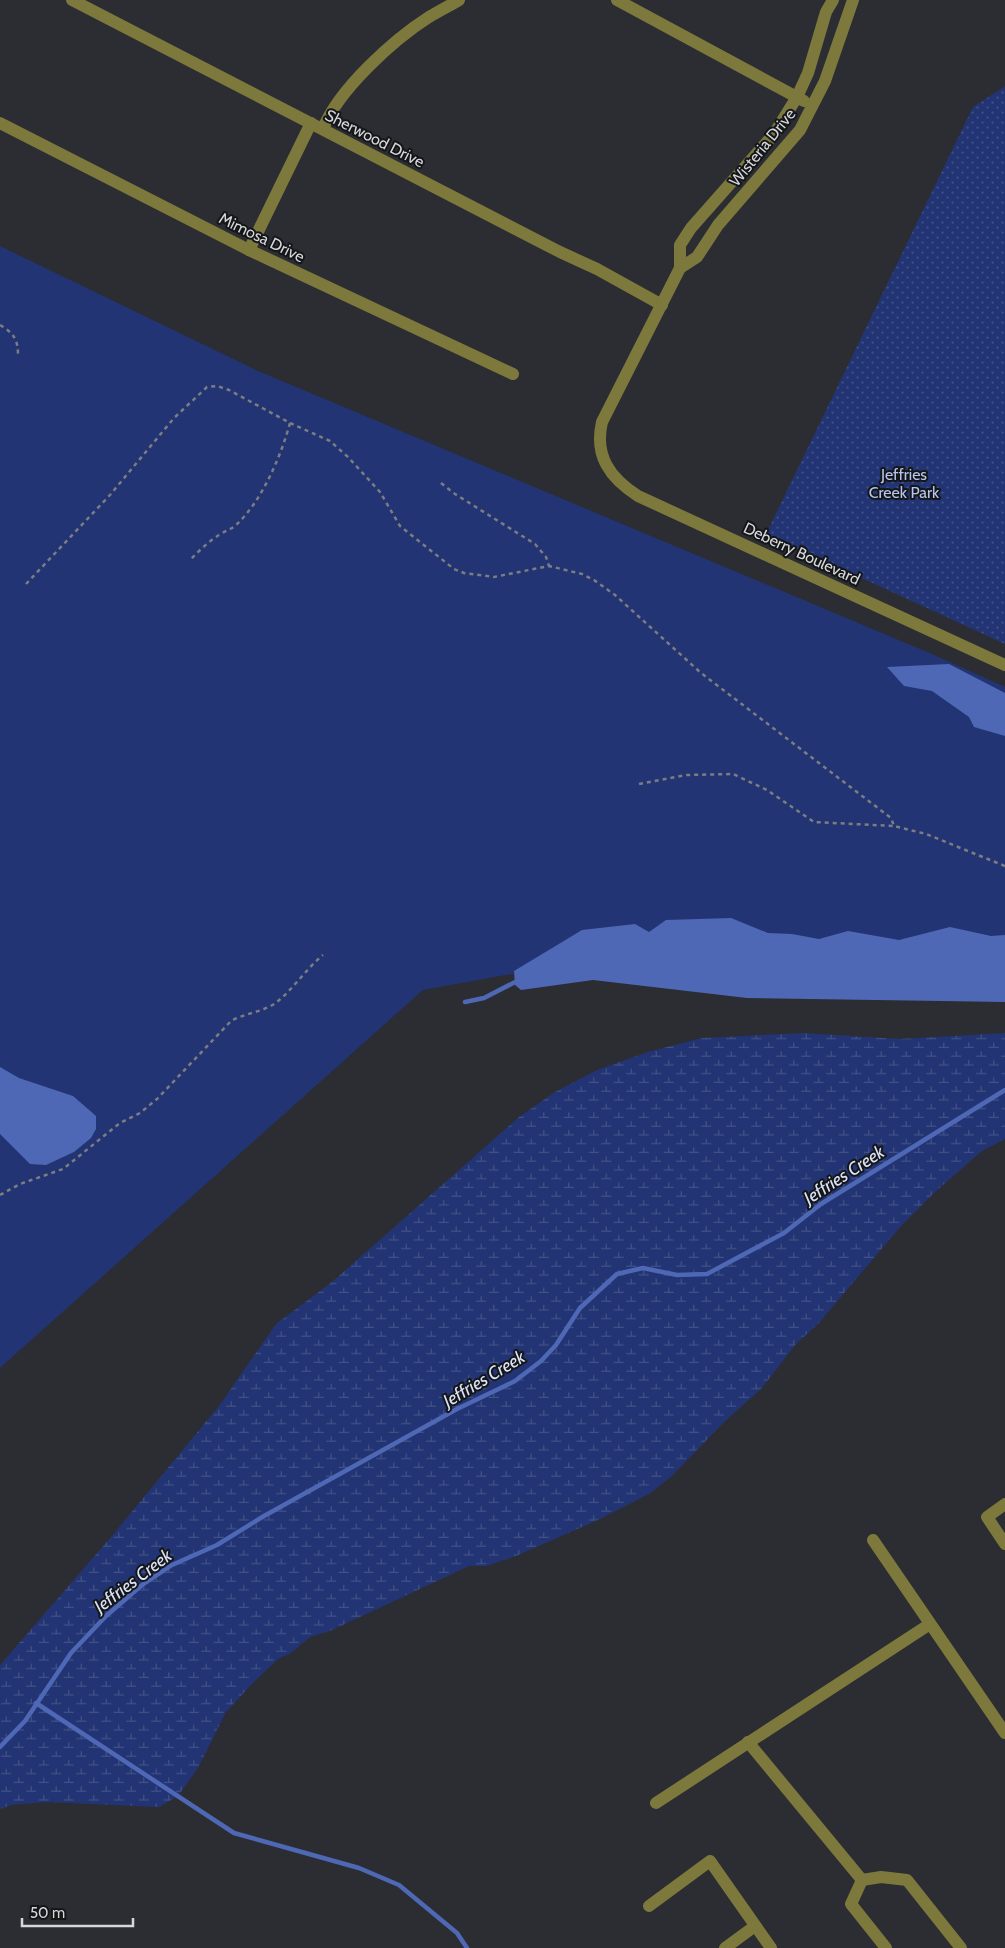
<svg xmlns="http://www.w3.org/2000/svg" width="1005" height="1948" font-family="Cabin,sans-serif">
  <style>
    .grass { fill: #223473 }
    .wetland { fill: url(#wetland-marsh) }
    .park { fill: url(#park-dots) }
    .water { fill: #4e68b5 }
    .lines { fill: none; stroke-linecap: round; stroke-linejoin: round }
    .stream { stroke: #4e68b5; stroke-width: 4.5 }
    .path { stroke: #7c7d82; stroke-width: 2.5; stroke-dasharray: 4 4; stroke-linecap: butt }
    .minor { stroke: #7d783b; stroke-width: 12 }
    .labels { text-anchor: middle; stroke-width: 4; stroke-linejoin: round; paint-order: stroke }
    .street-label { font-size: 16px; fill: #d6d7db; stroke: #151618 }
    .park-label { font-size: 16px; fill: #b5c5ef; stroke: #151618 }
    .water-label { font-size: 18px; font-style: italic; fill: #dae3f8; stroke: #151618 }
  </style>
  <defs>
    <pattern id="wetland-marsh" width="20" height="14" patternUnits="userSpaceOnUse" patternTransform="scale(1.25)"><rect width="20" height="14" fill="#223473"/><path d="M1 5h8M5 5V1M11 12h8M15 12V8" fill="none" stroke="#415186"/></pattern>
    <pattern id="park-dots" width="8" height="8" patternUnits="userSpaceOnUse" patternTransform="scale(1.25)"><rect width="8" height="8" fill="#223473"/><path d="M2 2h.1M6 6h.1" fill="none" stroke="#415186" stroke-width="1.8" stroke-linecap="round"/></pattern>
  </defs>
  <rect width="100%" height="100%" fill="#2b2d32"/>
  <!-- grass -->
  <polygon class="grass" points="0,246 258,371 932,654 1005,687 1005,969 589,960 423,990 0,1368"/>
  <!-- wetland -->
  <polygon class="wetland" points="804,1033 900,1039 1005,1033 1005,1139 982,1151 935,1192 901,1226 818,1324 796,1344 761,1389 723,1423 672,1476 649,1494 600,1519 516,1556 487,1566 469,1566 330,1631 310,1637 291,1653 278,1659 254,1682 226,1712 198,1768 178,1796 159,1807 46,1802 11,1805 0,1809 0,1665 111,1537 219,1406 276,1324 332,1282 519,1117 555,1092 597,1070 648,1052 702,1038"/>
  <!-- park -->
  <polygon class="park" points="1005,86 1005,644 766,534 973,107"/>
  <!-- water -->
  <g class="water">
    <polygon points="949,664 1005,693 1005,736 974,727 969,717 932,691 904,686 887,667"/>
    <polygon points="731,918 768,933 792,934 819,939 848,931 899,940 950,927 991,936 1005,935 1005,1002 747,998 593,980 521,990 515,985 514,971 582,930 635,924 649,932 666,920"/>
    <polygon points="0,1067 19,1078 73,1096 96,1116 96,1129 91,1138 74,1152 46,1165 30,1164 0,1134"/>
  </g>
  <g class="lines">
    <!-- stream -->
    <g class="stream">
      <polyline points="465,1002 484,998 519,980"/>
      <polyline points="36,1703 234,1833 359,1868 399,1885 457,1933 467,1948"/>
      <polyline points="0,1747 25,1721 71,1653 106,1616 142,1585 172,1565 217,1545 264,1516 457,1409 515,1381 541,1361 556,1345 580,1308 617,1274 643,1268 677,1275 707,1274 784,1233 821,1204 1005,1090"/>
    </g>
    <!-- path -->
    <g class="path">
      <path d="M 0,325 C 14,333 18,340 18,355"/>
      <polyline points="290,423 330,441 348,457 380,492 400,526 454,569 464,573 494,577 549,566 582,574 594,580 615,595 701,673 891,818 894,826 926,834 1005,866"/>
      <polyline points="441,483 455,494 535,544 546,557 549,566"/>
      <path d="M 26,584 L 110,495 L 174,418 L 207,387 L 217,386 L 229,390 L 290,423 C 281,456 262,501 236,525 C 232,529 225,531 219,535 C 209,541 199,551 190,560"/>
      <polyline points="639,784 686,775 733,774 767,790 814,822 894,826"/>
      <path d="M 0,1195 L 20,1184 L 63,1169 L 120,1123 L 140,1113 L 157,1099 L 231,1021 C 245,1013 264,1012 277,1002 C 294,988 306,969 323,955"/>
    </g>
    <!-- minor -->
    <g class="minor">
      <polyline points="72,0 560,252 597,269 662,305"/>
      <polyline points="617,0 804,101"/>
      <path d="M 833,0 L 826,12 L 808,73 L 797,97 L 774,134 L 691,228 L 680,245 L 680,268 L 602,422 C 594,456 610,478 638,496 L 1005,665"/>
      <polyline points="0,123 249,250 513,374"/>
      <path d="M 323,129 C 338,90 393,40 429,17 C 439,11 449,6 459,0"/>
      <polyline points="249,250 311,123"/>
      <polyline points="680,268 697,257 718,225 800,130 825,81 853,0"/>
      <polyline points="1005,1504 987,1517 1005,1544"/>
      <polyline points="873,1540 1005,1733"/>
      <polyline points="748,1742 862,1880"/>
      <polyline points="656,1803 930,1624"/>
      <polyline points="862,1880 881,1877 907,1880 961,1948"/>
      <polyline points="862,1880 851,1904 886,1948"/>
      <polyline points="649,1906 710,1861 771,1948"/>
      <polyline points="725,1948 755,1926"/>
    </g>
  </g>
  <g class="labels">
    <!-- street labels -->
    <g class="street-label">
      <text transform="translate(375 138) rotate(27)" y="6">Sherwood Drive</text>
      <text transform="translate(762 147) rotate(-51)" y="6">Wisteria Drive</text>
      <text transform="translate(262 237) rotate(26)" y="6">Mimosa Drive</text>
      <text transform="translate(802 553) rotate(25)" y="6">Deberry Boulevard</text>
    </g>
    <!-- park labels -->
    <g class="park-label">
      <text x="904" y="480">Jeffries<tspan x="904" dy="18">Creek Park</tspan></text>
    </g>
    <!-- water labels -->
    <g class="water-label">
      <text transform="translate(844 1175) rotate(-33)" y="6">Jeffries Creek</text>
      <text transform="translate(484 1379) rotate(-31)" y="6">Jeffries Creek</text>
      <text transform="translate(133 1581) rotate(-37)" y="6">Jeffries Creek</text>
    </g>
  </g>
  <!-- scale -->
  <path d="M22 1918v8h111v-8" fill="none" stroke="#d6d7db" stroke-width="2.5"/>
  <text x="30" y="1918" font-size="15" fill="#d6d7db" stroke="#151618" stroke-width="4" paint-order="stroke">50 m</text>
</svg>
